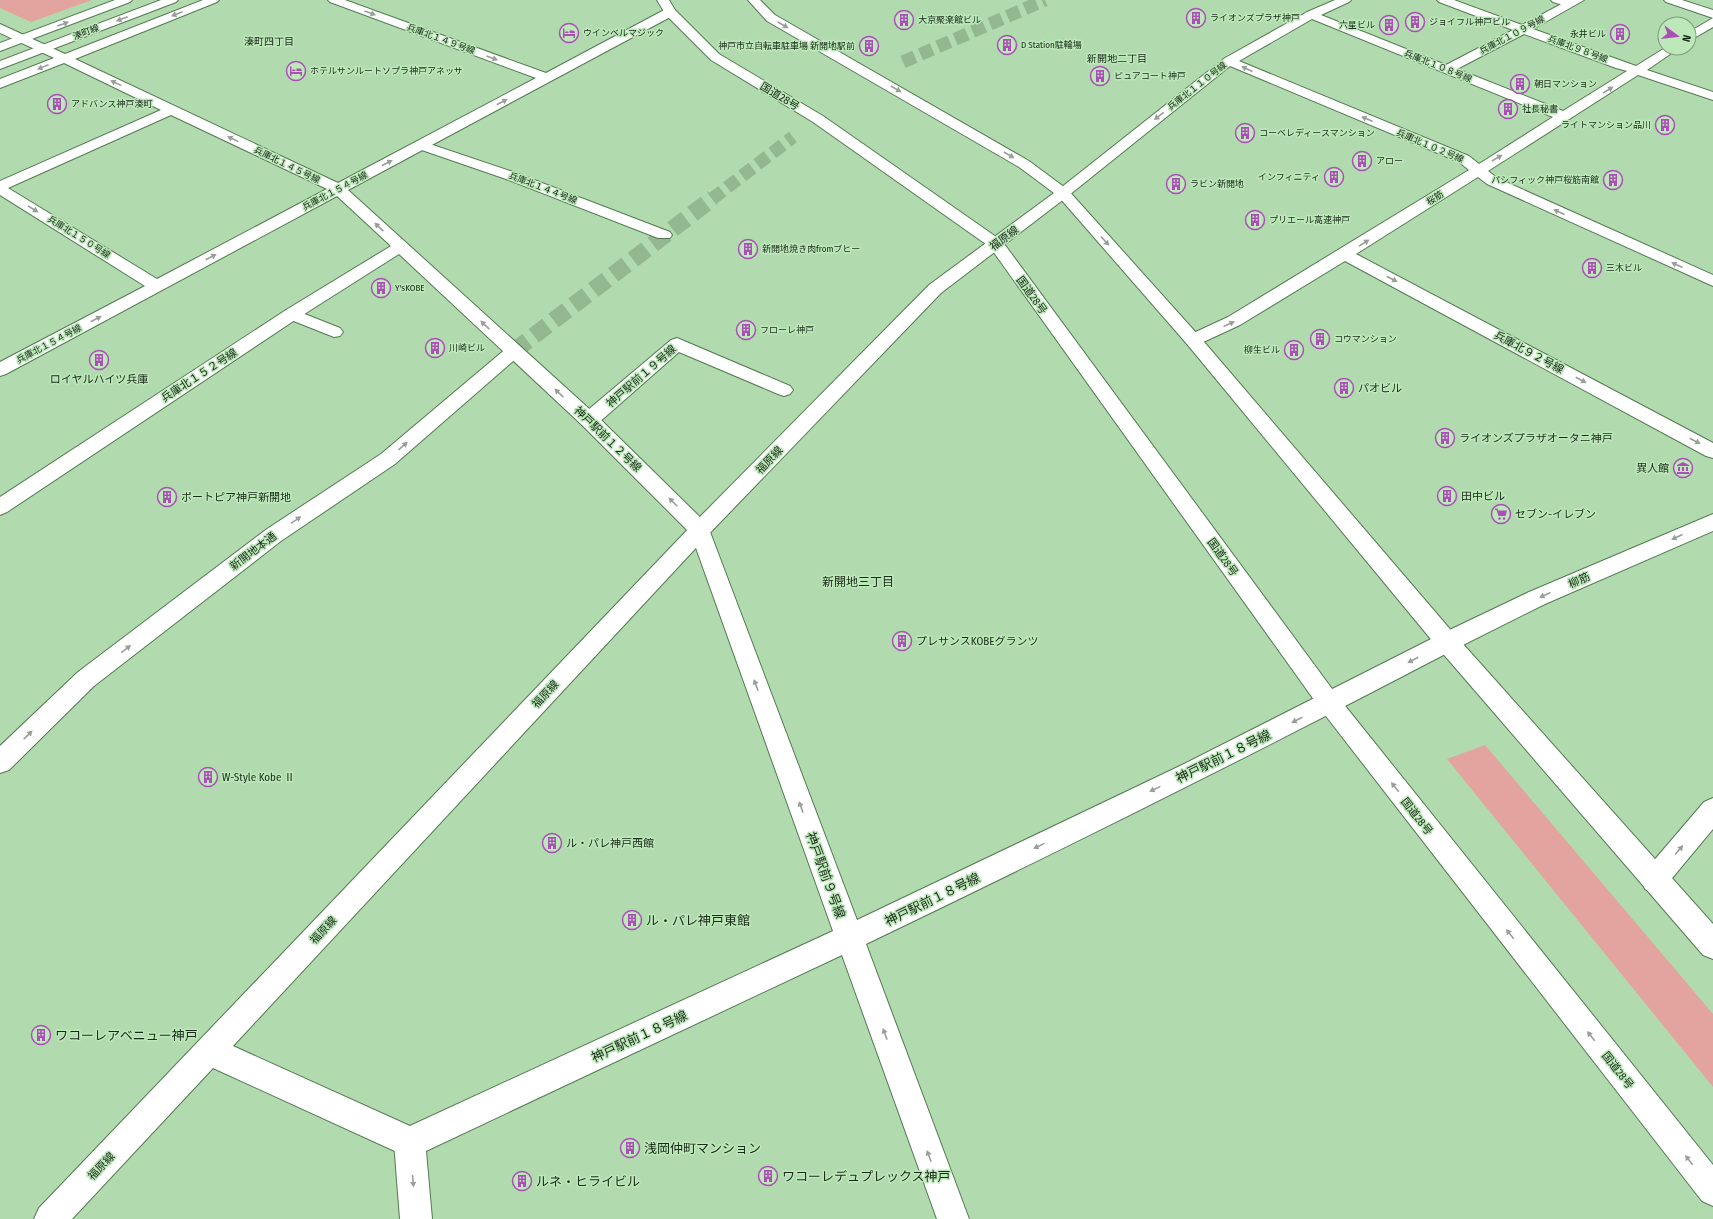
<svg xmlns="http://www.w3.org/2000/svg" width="1713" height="1219" font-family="'Fira Sans Condensed','Noto Sans JP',sans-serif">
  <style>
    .green { fill: #e3a39f }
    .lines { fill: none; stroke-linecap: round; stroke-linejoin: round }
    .pedestrian-tunnel-far1 { stroke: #93b890; stroke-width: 13; stroke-dasharray: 13 6; stroke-linecap: butt }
    .pedestrian-tunnel { stroke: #93b890; stroke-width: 17; stroke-dasharray: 17 8; stroke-linecap: butt }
    .service-casing { stroke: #537a51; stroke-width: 2 }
    .pedestrian-casing { stroke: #537a51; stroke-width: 2 }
    .minor-casing { stroke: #537a51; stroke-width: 2 }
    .tertiary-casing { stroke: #537a51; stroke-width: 2 }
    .trunk-casing { stroke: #537a51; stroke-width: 2 }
    .service { fill: #fff; fill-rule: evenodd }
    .pedestrian { fill: #fff; fill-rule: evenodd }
    .minor { fill: #fff; fill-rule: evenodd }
    .tertiary { fill: #fff; fill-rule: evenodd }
    .trunk { fill: #fff; fill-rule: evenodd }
    .oneway { fill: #989f98 }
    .labels { text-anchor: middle; stroke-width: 3; stroke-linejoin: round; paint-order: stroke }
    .far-poi-label { font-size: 9px; fill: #1a2a19; stroke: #bde8ba; text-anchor: start }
    .far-street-label { font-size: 9px; fill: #1a2a19; stroke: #bde8ba }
    .far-neighbourhood-label { font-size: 10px; fill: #1a2a19; stroke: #bde8ba }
    .street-label { font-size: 11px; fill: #1a2a19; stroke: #bde8ba }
    .poi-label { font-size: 11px; fill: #1a2a19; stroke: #bde8ba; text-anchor: start }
    .neighbourhood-label { font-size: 12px; fill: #1a2a19; stroke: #bde8ba }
    .near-street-label { font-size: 13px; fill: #1a2a19; stroke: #bde8ba }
    .near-poi-label { font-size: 13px; fill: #1a2a19; stroke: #bde8ba; text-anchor: start }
  </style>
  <rect width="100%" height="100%" fill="#b1dbae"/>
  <!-- green -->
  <g class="green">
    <polygon points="0,0 92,0 31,22 0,8"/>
    <polygon points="1485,745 1713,1014 1713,1087 1447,759"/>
  </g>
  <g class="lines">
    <!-- pedestrian-tunnel-far1 -->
    <g class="pedestrian-tunnel-far1">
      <polyline points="903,62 1045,0"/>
      <polyline points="712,199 793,137"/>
    </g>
    <!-- pedestrian-tunnel -->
    <polyline class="pedestrian-tunnel" points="514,351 713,198"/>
    <defs>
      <g id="service">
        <polygon points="1551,0 1569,0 1576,4 1570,7 1553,2"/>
        <polygon points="421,141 516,173 670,232 672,235 670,238 658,238 506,179 416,148 414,145 416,142"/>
        <polygon points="292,309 340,328 343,332 340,336 334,337 286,318 284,314 286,310"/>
        <polygon points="677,338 790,386 793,390 790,394 784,396 778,394 679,352 596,425 589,426 582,425 580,420 582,415 671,340"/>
      </g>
      <polygon id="pedestrian" points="514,345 520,347 523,351 520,355 395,464 281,541 94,686 9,770 0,773 0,746 78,672 267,529 381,454 508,347"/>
      <g id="minor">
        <path d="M 203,0 L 219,0 L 217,2 L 75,59 L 338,183 L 536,78 L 330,2 L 328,0 L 345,0 L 546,73 L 666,9 L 674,9 L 676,12 L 674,15 L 348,190 L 596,415 L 707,524 L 857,920 L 1182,765 L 1439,635 L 1447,633 L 1455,635 L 1458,642 L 1455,649 C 1260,751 1064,849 866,944 L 969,1219 L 937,1219 L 842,955 L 426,1151 L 432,1219 L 400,1219 L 394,1142 L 399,1131 L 833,931 L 691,534 L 582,425 L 399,254 L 298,318 L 7,512 L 0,515 L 0,497 L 286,310 L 391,246 L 337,196 L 6,374 L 0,376 L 0,362 L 145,286 L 0,195 L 0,181 L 161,110 L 64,63 L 0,88 L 0,79 L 54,58 L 0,33 L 0,24 L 65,54 ZM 171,115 L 327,189 L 157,279 L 8,188 Z"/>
        <path d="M 1335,0 L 1351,0 L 1349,2 L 1321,15 L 1446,65 L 1513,30 L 1439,2 L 1437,0 L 1454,0 L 1522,25 L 1569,0 L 1584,0 L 1533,29 L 1636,66 L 1665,48 L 1679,48 L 1647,70 L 1713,92 L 1713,100 L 1638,75 L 1488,171 L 1497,178 L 1713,275 L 1713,286 L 1487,184 L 1478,177 L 1356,254 L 1713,443 L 1713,458 L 1706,456 L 1345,261 L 1240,325 L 1199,344 L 1193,346 L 1187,344 L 1184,340 L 1187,336 L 1228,317 L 1469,170 L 1459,162 L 1230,66 L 1068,196 L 1058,196 L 1056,193 L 1058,190 L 1225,58 L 1307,12 ZM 1312,19 L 1553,117 L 1479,164 L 1469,156 L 1239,61 ZM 1524,34 L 1616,68 L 1627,71 L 1563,111 L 1457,69 Z"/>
        <polygon points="1664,0 1682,0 1713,10 1713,18 1666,2"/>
        <polygon points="1713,18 1713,27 1689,41 1689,32"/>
        <polygon points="1713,798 1713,829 1663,889 1654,893 1645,889 1641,880 1645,871 1704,802"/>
      </g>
      <g id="tertiary">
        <polygon points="115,0 132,0 130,2 0,51 0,43"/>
        <polygon points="161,0 178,0 176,2 0,69 0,61"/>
        <polygon points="1063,189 1068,190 1070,193 1068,196 941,293 707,536 233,1046 421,1131 426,1142 421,1153 410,1158 213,1068 72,1219 34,1219 39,1208 693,524 929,285 1058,190"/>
        <polygon points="1713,514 1713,531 1545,604 1455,649 1447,651 1439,649 1436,642 1439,635 1529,592"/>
      </g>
      <g id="trunk">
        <polygon points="657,0 669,0 675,10 719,54 823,116 1002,241 1338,697 1713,1165 1713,1206 1702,1201 1322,711 990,247 813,122 711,60 666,15"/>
        <polygon points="748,0 760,0 775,15 1029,161 1068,190 1199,336 1455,635 1713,924 1713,959 1703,955 1439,649 1187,344 1058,196 1019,167 767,21"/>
      </g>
    </defs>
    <!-- service casing -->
    <use href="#service" class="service-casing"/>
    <!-- pedestrian casing -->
    <use href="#pedestrian" class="pedestrian-casing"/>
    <!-- minor casing -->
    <use href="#minor" class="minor-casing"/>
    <!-- tertiary casing -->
    <use href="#tertiary" class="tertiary-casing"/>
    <!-- trunk casing -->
    <use href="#trunk" class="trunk-casing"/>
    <!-- service -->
    <use href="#service" class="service"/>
    <!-- pedestrian -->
    <use href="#pedestrian" class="pedestrian"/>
    <!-- minor -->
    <use href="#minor" class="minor"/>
    <!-- tertiary -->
    <use href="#tertiary" class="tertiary"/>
    <!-- trunk -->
    <use href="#trunk" class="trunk"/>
  </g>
  <!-- one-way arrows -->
  <defs><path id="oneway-solid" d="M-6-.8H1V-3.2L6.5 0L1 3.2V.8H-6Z"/></defs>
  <g class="oneway">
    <use href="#oneway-solid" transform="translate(370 13) rotate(20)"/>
    <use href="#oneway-solid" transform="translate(177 14) rotate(159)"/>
    <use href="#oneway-solid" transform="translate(122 19) rotate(159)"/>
    <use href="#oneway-solid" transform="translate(63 24) rotate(-20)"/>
    <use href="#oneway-solid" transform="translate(783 25) rotate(30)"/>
    <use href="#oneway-solid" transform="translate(492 58) rotate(20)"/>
    <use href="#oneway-solid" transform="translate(43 67) rotate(158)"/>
    <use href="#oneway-solid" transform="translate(1247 69) rotate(-156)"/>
    <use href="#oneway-solid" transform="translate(116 83) rotate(-154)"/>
    <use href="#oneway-solid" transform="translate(896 89) rotate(30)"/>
    <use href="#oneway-solid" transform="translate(1608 90) rotate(-32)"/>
    <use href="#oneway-solid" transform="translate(502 102) rotate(-28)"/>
    <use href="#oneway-solid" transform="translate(1159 116) rotate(142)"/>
    <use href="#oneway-solid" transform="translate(1367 119) rotate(-157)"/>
    <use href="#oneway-solid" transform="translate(233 139) rotate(-154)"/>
    <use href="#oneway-solid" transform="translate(1009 155) rotate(30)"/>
    <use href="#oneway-solid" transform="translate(1497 158) rotate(-31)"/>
    <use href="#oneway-solid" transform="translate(387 163) rotate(-28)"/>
    <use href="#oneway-solid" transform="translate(33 209) rotate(32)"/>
    <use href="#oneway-solid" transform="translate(1559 212) rotate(-156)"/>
    <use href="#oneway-solid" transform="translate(379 227) rotate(-137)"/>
    <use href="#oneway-solid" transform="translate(1105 241) rotate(48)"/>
    <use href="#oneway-solid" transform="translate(1364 243) rotate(-32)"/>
    <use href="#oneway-solid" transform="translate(211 257) rotate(-28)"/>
    <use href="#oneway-solid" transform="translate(1677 265) rotate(-156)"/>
    <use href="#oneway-solid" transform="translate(1392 279) rotate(28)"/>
    <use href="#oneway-solid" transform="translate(96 319) rotate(-28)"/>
    <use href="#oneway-solid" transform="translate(1229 324) rotate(-25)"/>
    <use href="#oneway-solid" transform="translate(485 325) rotate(-137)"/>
    <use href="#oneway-solid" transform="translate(1581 380) rotate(28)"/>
    <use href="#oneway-solid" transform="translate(559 393) rotate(-137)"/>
    <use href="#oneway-solid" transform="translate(1695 441) rotate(28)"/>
    <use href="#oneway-solid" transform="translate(403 446) rotate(-41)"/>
    <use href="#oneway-solid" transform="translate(673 502) rotate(-135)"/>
    <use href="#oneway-solid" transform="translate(296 520) rotate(-34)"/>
    <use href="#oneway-solid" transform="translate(1677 537) rotate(156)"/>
    <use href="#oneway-solid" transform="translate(1545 595) rotate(156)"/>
    <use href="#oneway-solid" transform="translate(126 649) rotate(-38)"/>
    <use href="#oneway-solid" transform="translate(1413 660) rotate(152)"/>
    <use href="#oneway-solid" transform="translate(756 685) rotate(-110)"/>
    <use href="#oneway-solid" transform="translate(1297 720) rotate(153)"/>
    <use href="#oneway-solid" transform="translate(28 735) rotate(-44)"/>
    <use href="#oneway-solid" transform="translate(1395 787) rotate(-128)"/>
    <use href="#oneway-solid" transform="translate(1155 789) rotate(154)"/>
    <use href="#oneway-solid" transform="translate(801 807) rotate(-110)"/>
    <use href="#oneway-solid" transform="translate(1039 846) rotate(154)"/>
    <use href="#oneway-solid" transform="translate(1679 850) rotate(-50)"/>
    <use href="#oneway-solid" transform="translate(1510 934) rotate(-128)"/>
    <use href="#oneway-solid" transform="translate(885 1034) rotate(-110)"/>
    <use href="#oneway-solid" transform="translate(1591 1036) rotate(-128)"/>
    <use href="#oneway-solid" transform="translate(929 1156) rotate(-110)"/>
    <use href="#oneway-solid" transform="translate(1689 1160) rotate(-128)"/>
    <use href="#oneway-solid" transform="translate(413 1181) rotate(85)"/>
  </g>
  <!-- icons -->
  <defs>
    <symbol id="building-ring" viewBox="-11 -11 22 22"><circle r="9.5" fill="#bde8ba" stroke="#ac4eb8" stroke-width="1.5"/><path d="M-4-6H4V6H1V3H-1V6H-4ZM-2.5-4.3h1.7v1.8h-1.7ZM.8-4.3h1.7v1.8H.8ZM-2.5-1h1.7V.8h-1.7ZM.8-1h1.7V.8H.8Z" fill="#ac4eb8"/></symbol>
    <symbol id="hotel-ring" viewBox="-11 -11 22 22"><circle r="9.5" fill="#bde8ba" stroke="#ac4eb8" stroke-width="1.5"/><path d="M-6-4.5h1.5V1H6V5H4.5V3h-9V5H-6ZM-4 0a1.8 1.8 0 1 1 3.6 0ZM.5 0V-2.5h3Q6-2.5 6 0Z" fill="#ac4eb8"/></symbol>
    <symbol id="museum-ring" viewBox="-11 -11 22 22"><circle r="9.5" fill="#bde8ba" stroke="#ac4eb8" stroke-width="1.5"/><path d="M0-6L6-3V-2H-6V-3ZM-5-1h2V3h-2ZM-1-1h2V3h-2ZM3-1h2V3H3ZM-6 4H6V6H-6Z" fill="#ac4eb8"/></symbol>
    <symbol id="supermarket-ring" viewBox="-11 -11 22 22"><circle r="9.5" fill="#bde8ba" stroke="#ac4eb8" stroke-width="1.5"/><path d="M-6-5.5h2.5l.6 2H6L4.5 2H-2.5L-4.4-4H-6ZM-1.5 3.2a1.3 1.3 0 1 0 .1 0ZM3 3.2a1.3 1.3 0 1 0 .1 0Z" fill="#ac4eb8"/></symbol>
  </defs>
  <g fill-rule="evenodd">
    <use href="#building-ring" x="1185" y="7" width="22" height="22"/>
    <use href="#building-ring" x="893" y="9" width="22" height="22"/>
    <use href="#building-ring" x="1404" y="11" width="22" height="22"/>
    <use href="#building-ring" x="1378" y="14" width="22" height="22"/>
    <use href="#hotel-ring" x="558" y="22" width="22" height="22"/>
    <use href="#building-ring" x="1609" y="23" width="22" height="22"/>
    <use href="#building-ring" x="996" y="34" width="22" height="22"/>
    <use href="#building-ring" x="858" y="35" width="22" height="22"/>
    <use href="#hotel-ring" x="285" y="60" width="22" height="22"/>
    <use href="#building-ring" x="1089" y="65" width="22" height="22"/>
    <use href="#building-ring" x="1509" y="73" width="22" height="22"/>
    <use href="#building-ring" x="46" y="93" width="22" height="22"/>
    <use href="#building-ring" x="1497" y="98" width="22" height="22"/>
    <use href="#building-ring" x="1654" y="114" width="22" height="22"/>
    <use href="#building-ring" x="1234" y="122" width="22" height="22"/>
    <use href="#building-ring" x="1351" y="150" width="22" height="22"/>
    <use href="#building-ring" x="1323" y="166" width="22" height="22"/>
    <use href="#building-ring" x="1602" y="169" width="22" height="22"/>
    <use href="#building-ring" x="1165" y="173" width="22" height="22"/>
    <use href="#building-ring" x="1244" y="209" width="22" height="22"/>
    <use href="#building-ring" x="737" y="238" width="22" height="22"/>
    <use href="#building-ring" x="1581" y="257" width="22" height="22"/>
    <use href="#building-ring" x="370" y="277" width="22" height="22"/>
    <use href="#building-ring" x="735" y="319" width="22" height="22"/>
    <use href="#building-ring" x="1309" y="328" width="22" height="22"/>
    <use href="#building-ring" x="424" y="337" width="22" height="22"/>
    <use href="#building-ring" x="1283" y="339" width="22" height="22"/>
    <use href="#building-ring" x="88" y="349" width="22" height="22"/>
    <use href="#building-ring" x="1333" y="377" width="22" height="22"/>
    <use href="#building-ring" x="1434" y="427" width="22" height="22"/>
    <use href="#museum-ring" x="1672" y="457" width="22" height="22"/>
    <use href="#building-ring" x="1436" y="485" width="22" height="22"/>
    <use href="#building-ring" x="156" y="486" width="22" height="22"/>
    <use href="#supermarket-ring" x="1490" y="503" width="22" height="22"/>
    <use href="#building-ring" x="891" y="630" width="22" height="22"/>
    <use href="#building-ring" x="197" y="766" width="22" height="22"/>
    <use href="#building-ring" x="541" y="832" width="22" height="22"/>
    <use href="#building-ring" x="621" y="909" width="22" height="22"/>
    <use href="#building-ring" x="30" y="1024" width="22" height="22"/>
    <use href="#building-ring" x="619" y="1137" width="22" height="22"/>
    <use href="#building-ring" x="757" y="1165" width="22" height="22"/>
    <use href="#building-ring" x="511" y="1170" width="22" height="22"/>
  </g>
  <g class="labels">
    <!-- far-poi labels -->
    <g class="far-poi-label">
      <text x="1210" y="21">ライオンズプラザ神戸</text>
      <text x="918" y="23">大京聚楽館ビル</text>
      <text x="1429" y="25">ジョイフル神戸ビル</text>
      <text x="1375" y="28" text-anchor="end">六星ビル</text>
      <text x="583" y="36">ウインベルマジック</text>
      <text x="1606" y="37" text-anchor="end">永井ビル</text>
      <text x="1021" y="48">D Station駐輪場</text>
      <text x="855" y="49" text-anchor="end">神戸市立自転車駐車場 新開地駅前</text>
      <text x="310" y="74">ホテルサンルートソプラ神戸アネッサ</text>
      <text x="1114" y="79">ピュアコート神戸</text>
      <text x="1534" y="87">朝日マンション</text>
      <text x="71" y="107">アドバンス神戸湊町</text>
      <text x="1522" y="112">社長秘書</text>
      <text x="1651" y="128" text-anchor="end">ライトマンション品川</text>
      <text x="1259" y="136">コーベレディースマンション</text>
      <text x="1376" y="164">アロー</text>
      <text x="1320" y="180" text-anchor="end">インフィニティ</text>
      <text x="1599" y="183" text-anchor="end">パシフィック神戸桜筋南館</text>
      <text x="1190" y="187">ラビン新開地</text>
      <text x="1269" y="223">プリエール高速神戸</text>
      <text x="762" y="252">新開地焼き肉fromブヒー</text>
      <text x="1606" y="271">三木ビル</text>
      <text x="395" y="291">Y'sKOBE</text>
      <text x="760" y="333">フローレ神戸</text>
      <text x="1334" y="342">コウマンション</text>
      <text x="449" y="351">川崎ビル</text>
      <text x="1280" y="353" text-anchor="end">柳生ビル</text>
    </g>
    <!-- far-street labels -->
    <g class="far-street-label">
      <text transform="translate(86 32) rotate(-21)" y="3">湊町線</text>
      <text transform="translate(1512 35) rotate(-28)" y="3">兵庫北１０９号線</text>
      <text transform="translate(441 39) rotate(20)" y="3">兵庫北１４９号線</text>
      <text transform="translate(1578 49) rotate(20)" y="3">兵庫北９８号線</text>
      <text transform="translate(1438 66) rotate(22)" y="3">兵庫北１０８号線</text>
      <text transform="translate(1197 86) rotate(-38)" y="3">兵庫北１１０号線</text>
      <text transform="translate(1430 146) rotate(23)" y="3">兵庫北１０２号線</text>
      <text transform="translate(287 165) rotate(26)" y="3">兵庫北１４５号線</text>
      <text transform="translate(543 188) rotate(21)" y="3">兵庫北１４４号線</text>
      <text transform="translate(335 191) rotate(-28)" y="3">兵庫北１５４号線</text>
      <text transform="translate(1435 198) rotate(-32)" y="3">桜筋</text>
      <text transform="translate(79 237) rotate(32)" y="3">兵庫北１５０号線</text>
      <text transform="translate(49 344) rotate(-28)" y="3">兵庫北１５４号線</text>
    </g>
    <!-- far-neighbourhood labels -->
    <g class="far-neighbourhood-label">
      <text x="269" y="45">湊町四丁目</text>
      <text x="1117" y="62">新開地二丁目</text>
    </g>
    <!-- street labels -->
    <g class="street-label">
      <text transform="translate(780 96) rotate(31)" y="4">国道28号</text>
      <text transform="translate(1004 238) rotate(-37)" y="4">福原線</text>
      <text transform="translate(1032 295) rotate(54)" y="4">国道28号</text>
      <text transform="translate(1529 352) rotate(28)" y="4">兵庫北９２号線</text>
      <text transform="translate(199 375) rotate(-33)" y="4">兵庫北１５２号線</text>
      <text transform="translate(641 376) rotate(-41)" y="4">神戸駅前１９号線</text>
      <text transform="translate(608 439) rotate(44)" y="4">神戸駅前１２号線</text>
      <text transform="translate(769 460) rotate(-46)" y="4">福原線</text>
      <text transform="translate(253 551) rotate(-37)" y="4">新開地本通</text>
      <text transform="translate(1223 557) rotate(54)" y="4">国道28号</text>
      <text transform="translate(1579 580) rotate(-24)" y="4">柳筋</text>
      <text transform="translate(545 694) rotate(-47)" y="4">福原線</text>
      <text transform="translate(1417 816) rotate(52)" y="4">国道28号</text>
      <text transform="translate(323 930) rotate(-47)" y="4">福原線</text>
      <text transform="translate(1618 1070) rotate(52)" y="4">国道28号</text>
      <text transform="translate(101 1166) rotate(-46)" y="4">福原線</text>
    </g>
    <!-- poi labels -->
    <g class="poi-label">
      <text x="99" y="383" text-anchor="middle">ロイヤルハイツ兵庫</text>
      <text x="1358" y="392">パオビル</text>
      <text x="1459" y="442">ライオンズプラザオータニ神戸</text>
      <text x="1669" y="472" text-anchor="end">異人館</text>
      <text x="1461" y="500">田中ビル</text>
      <text x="181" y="501">ポートピア神戸新開地</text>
      <text x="1515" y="518">セブン-イレブン</text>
      <text x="916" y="645">プレサンスKOBEグランツ</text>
      <text x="222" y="781">W-Style Kobe Ⅱ</text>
      <text x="566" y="847">ル・パレ神戸西館</text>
    </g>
    <!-- neighbourhood labels -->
    <g class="neighbourhood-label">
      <text x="858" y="586">新開地三丁目</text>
    </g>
    <!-- near-street labels -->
    <g class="near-street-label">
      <text transform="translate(1223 756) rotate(-26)" y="5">神戸駅前１８号線</text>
      <text transform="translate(826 875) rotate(70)" y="5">神戸駅前９号線</text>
      <text transform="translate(932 899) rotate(-26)" y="5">神戸駅前１８号線</text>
      <text transform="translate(639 1036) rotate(-25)" y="5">神戸駅前１８号線</text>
    </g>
    <!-- near-poi labels -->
    <g class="near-poi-label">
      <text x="646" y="925">ル・パレ神戸東館</text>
      <text x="55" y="1040">ワコーレアベニュー神戸</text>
      <text x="644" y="1153">浅岡仲町マンション</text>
      <text x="782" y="1181">ワコーレデュプレックス神戸</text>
      <text x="536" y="1186">ルネ・ヒライビル</text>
    </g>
  </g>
  <!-- north arrow -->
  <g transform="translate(1677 36) rotate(105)"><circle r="19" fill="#bde8ba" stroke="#7c9c7a"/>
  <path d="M0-3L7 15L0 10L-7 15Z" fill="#ac4eb8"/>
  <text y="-6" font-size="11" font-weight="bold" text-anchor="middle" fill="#1a2a19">N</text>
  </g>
</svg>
